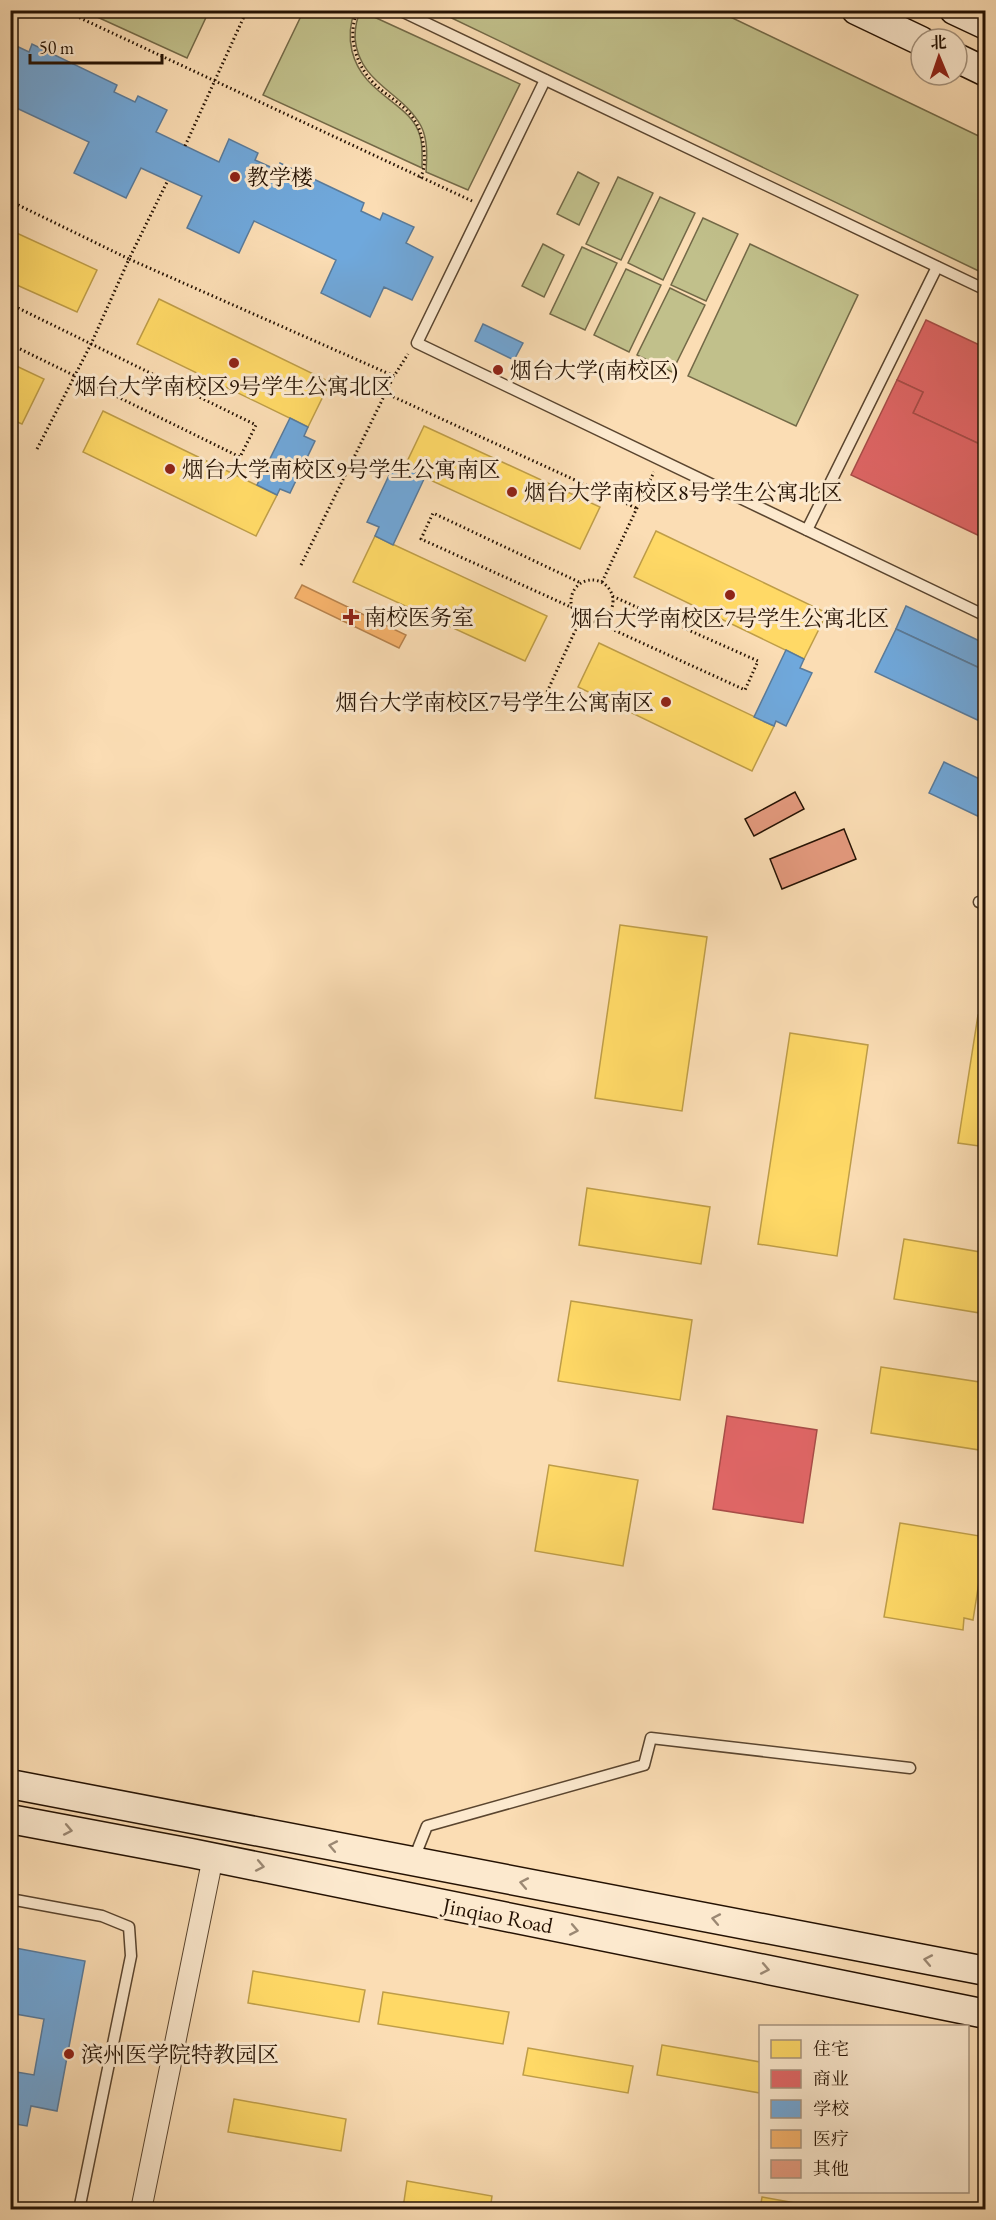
<svg xmlns="http://www.w3.org/2000/svg" width="996" height="2220" font-family="'EB Garamond','Noto Serif SC',serif">
  <style>
    .green { fill: #c1c08b; stroke: #736947; stroke-width: 1.5 }
    .homes { fill: #ffd966; stroke: #be9d48; stroke-width: 1.5 }
    .shops { fill: #e06666; stroke: #a84d48; stroke-width: 1.5 }
    .schools { fill: #6fa8dc; stroke: #597b9b; stroke-width: 1.5 }
    .health { fill: #f6b26b; stroke: #b7824c; stroke-width: 1.5 }
    .building { fill: #e49a7e; stroke: #251203; stroke-width: 1.5 }
    .lines { fill: none; stroke-linecap: round; stroke-linejoin: round }
    .lane-casing { stroke: #5a452f; stroke-width: 13 }
    .street-casing { stroke: #5a452f; stroke-width: 22 }
    .secondary-casing { stroke: #251203; stroke-width: 31 }
    .path { stroke: #251203; stroke-width: 3; stroke-dasharray: 1.5 3; stroke-linecap: butt }
    .lane { stroke: #fce9ce; stroke-width: 10 }
    .street { stroke: #fce9ce; stroke-width: 20 }
    .secondary { stroke: #fce9ce; stroke-width: 28 }
    .oneway { stroke: #9b8873 }
    .poi-dot { fill: #8f2418; stroke: #fce9ce; stroke-width: 2 }
    .labels { text-anchor: middle; stroke-width: 6; stroke-linejoin: round; paint-order: stroke }
    .poi-label { font-size: 22px; fill: #251203; stroke: #fce9ce; text-anchor: start }
    .street-label { font-size: 22px; fill: #251203; stroke: #fce9ce }
  </style>
  <rect width="100%" height="100%" fill="#fbddb4"/>
  <filter id="stains"><feTurbulence type="fractalNoise" baseFrequency=".00333" numOctaves="4"/><feColorMatrix values="0 0 0 0 .2 0 0 0 0 .09 0 0 0 0 .02 0 0 0 .5 -.17"/></filter>
  <radialGradient id="worn" r=".72"><stop offset=".6" stop-color="#630" stop-opacity="0"/><stop offset="1" stop-color="#630" stop-opacity=".3"/></radialGradient>
  <!-- green -->
  <g class="green">
    <path d="M 304,10 L 355,11 C 350,23 349,38 352,51 C 363,96 411,102 420,136 C 423,145 422,159 422,168 L 263,95 Z"/>
    <polygon points="84,11 209,11 187,58"/>
    <path d="M 361,11 L 520,84 L 468,190 L 426,172 C 427,156 428,140 421,126 C 402,91 359,84 355,38 C 355,29 356,19 361,11 Z"/>
    <polygon points="437,11 718,11 985,139 985,274"/>
    <polygon points="578,172 599,183 579,225 557,214"/>
    <polygon points="618,177 653,193 621,260 586,244"/>
    <polygon points="660,197 695,213 663,280 628,263"/>
    <polygon points="703,218 738,234 706,301 671,285"/>
    <polygon points="543,244 564,255 544,297 522,286"/>
    <polygon points="750,244 858,295 796,426 688,376"/>
    <polygon points="582,247 617,263 585,330 550,314"/>
    <polygon points="626,269 661,285 629,352 594,335"/>
    <polygon points="670,288 705,305 672,372 637,355"/>
  </g>
  <!-- homes -->
  <g class="homes">
    <polygon points="10,230 97,270 77,312 10,282"/>
    <polygon points="159,299 330,382 308,427 137,344"/>
    <polygon points="10,363 44,379 22,424 10,419"/>
    <polygon points="103,411 277,495 256,536 83,452"/>
    <polygon points="424,426 600,507 580,549 404,468"/>
    <polygon points="656,531 827,613 804,659 634,577"/>
    <polygon points="375,536 547,616 525,661 353,582"/>
    <polygon points="599,643 774,726 752,771 578,687"/>
    <polygon points="620,925 707,937 682,1111 595,1098"/>
    <polygon points="978,1015 986,1016 986,1147 958,1143"/>
    <polygon points="790,1033 868,1045 837,1256 758,1244"/>
    <polygon points="587,1188 710,1207 701,1264 579,1245"/>
    <polygon points="904,1239 986,1253 986,1314 894,1299"/>
    <polygon points="571,1301 692,1320 680,1400 558,1381"/>
    <polygon points="881,1367 986,1383 986,1451 871,1433"/>
    <polygon points="549,1465 638,1480 623,1566 535,1551"/>
    <polygon points="900,1523 986,1537 973,1620 964,1618 963,1630 884,1617"/>
    <polygon points="253,1971 365,1990 359,2022 248,2003"/>
    <polygon points="383,1992 509,2012 503,2044 378,2024"/>
    <polygon points="662,2045 760,2062 760,2093 657,2075"/>
    <polygon points="528,2048 633,2066 628,2093 523,2075"/>
    <polygon points="234,2099 346,2119 341,2151 228,2132"/>
    <polygon points="407,2181 492,2196 490,2210 403,2208"/>
    <polygon points="762,2197 834,2210 760,2210"/>
  </g>
  <!-- shops -->
  <g class="shops">
    <polygon points="926,320 986,348 986,447 913,413 923,392 897,380"/>
    <polygon points="897,380 923,392 913,413 986,447 984,538 851,475"/>
    <polygon points="727,1416 817,1430 803,1523 713,1509"/>
  </g>
  <!-- schools -->
  <g class="schools">
    <polygon points="10,43 29,52 32,44 117,85 114,92 135,102 138,96 167,110 156,132 219,162 229,139 258,153 255,160 277,170 280,163 364,203 361,211 380,220 383,213 414,227 406,243 433,257 412,300 384,287 370,317 321,293 336,260 254,221 239,253 187,228 202,196 141,168 126,198 74,173 89,142 10,105"/>
    <polygon points="483,324 523,343 514,360 475,341"/>
    <polygon points="290,418 308,427 304,436 315,441 290,493 280,489 277,495 257,485"/>
    <polygon points="404,468 425,477 393,545 375,536 379,527 367,522 392,469 402,474"/>
    <polygon points="906,606 986,644 986,671 896,629"/>
    <polygon points="896,629 986,671 986,724 875,672"/>
    <polygon points="786,650 804,659 800,668 812,673 786,726 776,721 774,726 754,717"/>
    <polygon points="944,762 986,782 986,820 929,793"/>
    <polygon points="10,1947 85,1961 57,2111 31,2106 27,2126 10,2123 10,2071 34,2075 44,2019 10,2013"/>
  </g>
  <!-- health -->
  <polygon class="health" points="302,585 406,635 399,648 295,598"/>
  <!-- building -->
  <g class="building">
    <polygon points="795,792 804,809 754,836 745,819"/>
    <polygon points="844,829 856,859 782,889 770,859"/>
  </g>
  <g class="lines">
    <defs>
      <g id="lane">
        <polyline points="399,10 986,290"/>
        <polyline points="545,80 417,343 986,616"/>
        <polyline points="807,530 937,267"/>
        <polyline points="979,902 986,905"/>
        <polyline points="413,1861 427,1826 644,1765 651,1738 910,1768"/>
        <polyline points="10,1899 102,1916 129,1927 131,1956 79,2210"/>
      </g>
      <polyline id="street" points="141,2210 213,1857"/>
      <g id="secondary">
        <polyline points="856,10 921,41"/>
        <polyline points="954,10 986,25"/>
        <polyline points="957,58 986,72"/>
        <polyline points="10,1784 986,1971"/>
        <polyline points="10,1819 191,1853 986,2014"/>
      </g>
    </defs>
    <!-- lane casing -->
    <use href="#lane" class="lane-casing"/>
    <!-- street casing -->
    <use href="#street" class="street-casing"/>
    <!-- secondary casing -->
    <use href="#secondary" class="secondary-casing"/>
    <!-- path -->
    <g class="path">
      <polyline points="63,10 472,201"/>
      <path d="M 358,10 C 345,38 358,71 380,89 C 390,97 401,104 409,113 C 419,124 423,137 424,151 C 425,161 425,169 420,178"/>
      <polyline points="185,146 247,10"/>
      <polyline points="10,201 129,259 168,180"/>
      <polyline points="10,304 256,425 240,457 10,344"/>
      <polyline points="385,393 636,508"/>
      <polyline points="37,449 91,344 129,259 394,376 408,354"/>
      <polyline points="301,565 394,376"/>
      <circle cx="592" cy="601" r="21"/>
      <polyline points="602,582 654,472"/>
      <polyline points="573,608 421,539 433,513 581,583"/>
      <polyline points="594,621 745,690 758,661 612,596"/>
      <polyline points="547,692 581,618"/>
    </g>
    <!-- lane -->
    <use href="#lane" class="lane"/>
    <!-- street -->
    <use href="#street" class="street"/>
    <!-- secondary -->
    <use href="#secondary" class="secondary"/>
  </g>
  <!-- one-way arrows -->
  <defs><path id="oneway-chevron" d="M-2-3.5L2.5 0L-2 3.5" fill="none" stroke-width="1.6" stroke-linecap="round" stroke-linejoin="round" transform="scale(1.5)"/></defs>
  <g class="oneway">
    <use href="#oneway-chevron" transform="translate(68 1830) rotate(11)"/>
    <use href="#oneway-chevron" transform="translate(333 1846) rotate(-169)"/>
    <use href="#oneway-chevron" transform="translate(260 1866) rotate(11)"/>
    <use href="#oneway-chevron" transform="translate(524 1883) rotate(-169)"/>
    <use href="#oneway-chevron" transform="translate(716 1919) rotate(-169)"/>
    <use href="#oneway-chevron" transform="translate(574 1930) rotate(11)"/>
    <use href="#oneway-chevron" transform="translate(928 1960) rotate(-169)"/>
    <use href="#oneway-chevron" transform="translate(765 1969) rotate(11)"/>
  </g>
  <!-- markers -->
  <g class="poi-dot">
    <circle cx="235" cy="177" r="6"/>
    <circle cx="234" cy="363" r="6"/>
    <circle cx="498" cy="370" r="6"/>
    <circle cx="170" cy="469" r="6"/>
    <circle cx="512" cy="492" r="6"/>
    <circle cx="730" cy="595" r="6"/>
    <path d="M348 608h6v6h6v6h-6v6h-6v-6h-6v-6h6z"/>
    <circle cx="666" cy="702" r="6"/>
    <circle cx="69" cy="2054" r="6"/>
  </g>
  <g class="labels">
    <!-- poi labels -->
    <g class="poi-label">
      <text x="247" y="185">教学楼</text>
      <text x="510" y="378">烟台大学(南校区)</text>
      <text x="234" y="394" text-anchor="middle">烟台大学南校区9号学生公寓北区</text>
      <text x="182" y="477">烟台大学南校区9号学生公寓南区</text>
      <text x="524" y="500">烟台大学南校区8号学生公寓北区</text>
      <text x="364" y="625">南校医务室</text>
      <text x="730" y="626" text-anchor="middle">烟台大学南校区7号学生公寓北区</text>
      <text x="654" y="710" text-anchor="end">烟台大学南校区7号学生公寓南区</text>
      <text x="81" y="2062">滨州医学院特教园区</text>
    </g>
    <!-- street labels -->
    <g class="street-label">
      <text transform="translate(498 1915) rotate(11)" y="8">Jinqiao Road</text>
    </g>
  </g>
  <!-- margin -->
  <rect width="996" height="2220" fill="none" stroke="#fbddb4" stroke-width="36"/>
  <rect x="12" y="12" width="972" height="2196" fill="none" stroke="#251203" stroke-width="3"/>
  <rect x="18" y="18" width="960" height="2184" fill="none" stroke="#251203" stroke-width="1.5"/>
  <!-- legend -->
  <rect x="759" y="2025" width="210" height="168" fill="#fce9ce" stroke="#a6937d" stroke-width="1.5"/>
  <rect x="771" y="2040" width="30" height="18" fill="#ffd966" stroke="#a6937d" stroke-width="1.5"/>
  <text x="813" y="2055" font-size="18" fill="#251203">住宅</text>
  <rect x="771" y="2070" width="30" height="18" fill="#e06666" stroke="#a6937d" stroke-width="1.5"/>
  <text x="813" y="2085" font-size="18" fill="#251203">商业</text>
  <rect x="771" y="2100" width="30" height="18" fill="#6fa8dc" stroke="#a6937d" stroke-width="1.5"/>
  <text x="813" y="2115" font-size="18" fill="#251203">学校</text>
  <rect x="771" y="2130" width="30" height="18" fill="#f6b26b" stroke="#a6937d" stroke-width="1.5"/>
  <text x="813" y="2145" font-size="18" fill="#251203">医疗</text>
  <rect x="771" y="2160" width="30" height="18" fill="#e49a7e" stroke="#a6937d" stroke-width="1.5"/>
  <text x="813" y="2175" font-size="18" fill="#251203">其他</text>
  <!-- north arrow -->
  <g transform="translate(939 57) rotate(358)"><circle r="28" fill="#fce9ce" stroke="#a6937d" stroke-width="1.5"/>
  <path d="M0-4.5L10 22L0 15L-10 22Z" fill="#8f2418"/>
  <text y="-9" font-size="16" font-weight="bold" text-anchor="middle" fill="#251203">北</text>
  </g>
  <!-- scale -->
  <path d="M30 54v9h132v-9" fill="none" stroke="#251203" stroke-width="3"/>
  <text x="39" y="54" font-size="18" fill="#251203" stroke="#fce9ce" stroke-width="4.5" paint-order="stroke">50 m</text>
  <rect width="100%" height="100%" filter="url(#stains)"/>
  <rect width="100%" height="100%" fill="url(#worn)"/>
</svg>
